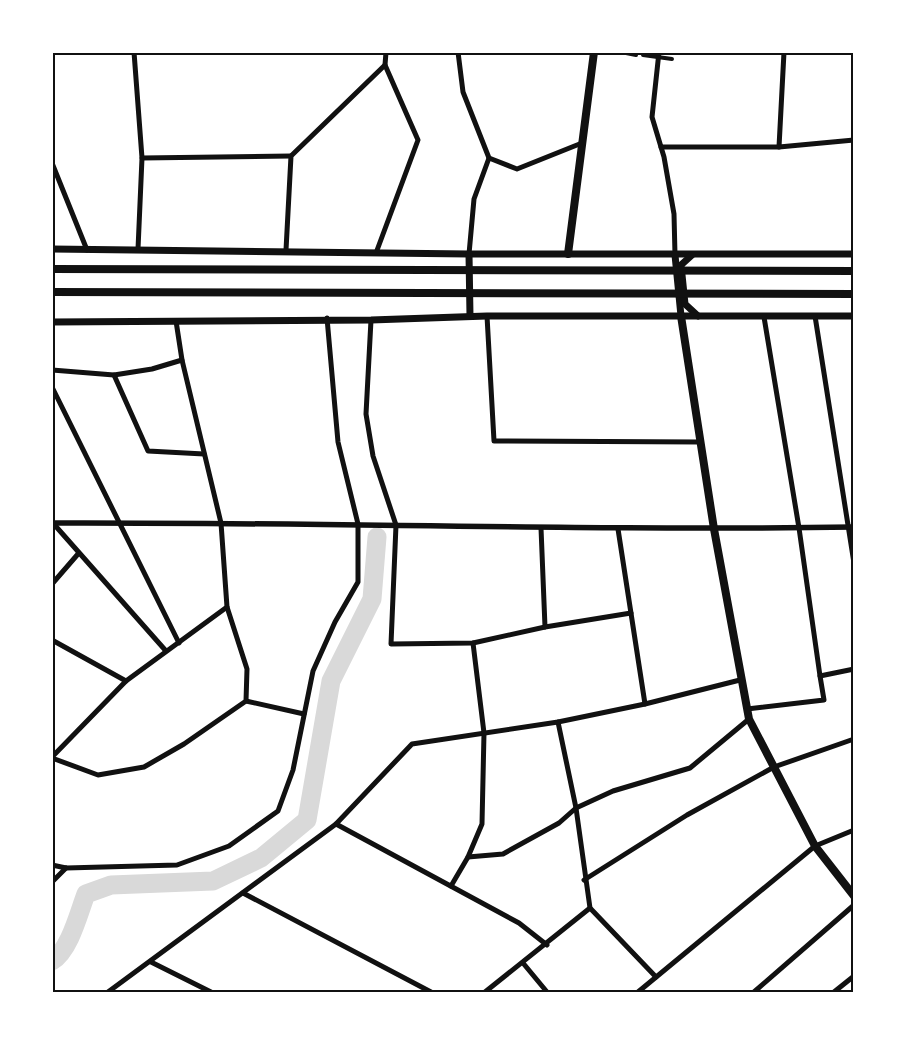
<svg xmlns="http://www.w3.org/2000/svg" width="906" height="1045" font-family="Arial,sans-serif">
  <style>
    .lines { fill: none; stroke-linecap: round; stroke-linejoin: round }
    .river { stroke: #d9d9d9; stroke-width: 19 }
    .pedestrian { stroke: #111; stroke-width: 4 }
    .minor { stroke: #111; stroke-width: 5 }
    .tertiary { stroke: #111; stroke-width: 5.5 }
    .secondary { stroke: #111; stroke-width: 7 }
    .primary { stroke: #111; stroke-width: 8 }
    .trunk { stroke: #111; stroke-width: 8 }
    .neatline { fill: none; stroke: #111; stroke-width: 2 }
  </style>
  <rect width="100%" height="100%" fill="#fff"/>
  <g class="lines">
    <!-- river -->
    <path class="river" d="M 52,961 C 70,950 79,912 86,894 L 111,885 L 213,881 L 261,858 L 307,820 L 331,681 L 372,599 L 377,537"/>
    <!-- pedestrian -->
    <g class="pedestrian">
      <polyline points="621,52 636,55"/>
      <polyline points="643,55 672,59"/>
    </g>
    <!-- minor -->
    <g class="minor">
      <polyline points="134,52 142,158 138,249"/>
      <polyline points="458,52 463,92 489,158 517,169 582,143"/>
      <polyline points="659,52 652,117 664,157 674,214 675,255"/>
      <polyline points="784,52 779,147 854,140"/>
      <polyline points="661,147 779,147"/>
      <polyline points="142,158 291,156"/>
      <polyline points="52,163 87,250"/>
      <polyline points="286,250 291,156 385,65 386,52"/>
      <polyline points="376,253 418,140 385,65"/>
      <polyline points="469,254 474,199 489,158"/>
      <polyline points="487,316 494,441 699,442"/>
      <polyline points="815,316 854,563"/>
      <polyline points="764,317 799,528 820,676 854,669"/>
      <polyline points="371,320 366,414 373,456 396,525 391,644 473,643 545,627 541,528"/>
      <polyline points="52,370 114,375 152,369 182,360"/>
      <polyline points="114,375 148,451 204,454"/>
      <polyline points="52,387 179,643"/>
      <polyline points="52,522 166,651"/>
      <polyline points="618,529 645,704"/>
      <polyline points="52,584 78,554"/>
      <polyline points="545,627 631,613"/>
      <polyline points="52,640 126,681"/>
      <polyline points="246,701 304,714"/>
      <polyline points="747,709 824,700 820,676"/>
      <polyline points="558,722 576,808 590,908 656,977"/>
      <polyline points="52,757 126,681 227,607 221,523 182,360 176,321"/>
      <polyline points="52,758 98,775 144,767 184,744 246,701 247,669 227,607"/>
      <polyline points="336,824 519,923 547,945"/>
      <polyline points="468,857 503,854 559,823 576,808 613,791 690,768 749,719"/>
      <polyline points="52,865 66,868 177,865 229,846 278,811 293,770 313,671 335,622 358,582 358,524 338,442 327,318"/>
      <polyline points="584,880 687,815 774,767 854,739"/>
      <polyline points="52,882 66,868"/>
      <polyline points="451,886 468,857 482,824 484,733 473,643"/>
      <polyline points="243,893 431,992"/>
      <polyline points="151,962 211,992"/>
      <polyline points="523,963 547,992"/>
      <polyline points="108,992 336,824 412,744 558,722 645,704 740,680"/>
      <polyline points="485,992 590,908"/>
      <polyline points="638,992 815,846 854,830"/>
      <polyline points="754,992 854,905"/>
      <polyline points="834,992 854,976"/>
    </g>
    <!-- tertiary -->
    <path class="tertiary" d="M 52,523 C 320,522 586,531 854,527"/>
    <!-- secondary -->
    <g class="secondary">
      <polyline points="52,249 469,254 854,254"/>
      <polyline points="469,254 470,316"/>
      <polyline points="675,255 681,316"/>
      <polyline points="692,255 681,265 685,304 698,316"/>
      <polyline points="52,322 371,320 487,316 854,316"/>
    </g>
    <!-- primary -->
    <g class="primary">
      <polyline points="568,254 594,52"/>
      <polyline points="681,316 714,529 749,719 815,846 854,896"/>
    </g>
    <!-- trunk -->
    <g class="trunk">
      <polyline points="52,269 854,271"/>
      <polyline points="52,292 854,294"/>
    </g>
  </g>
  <!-- border -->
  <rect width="906" height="1045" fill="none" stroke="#ffffff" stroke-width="108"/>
  <rect x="54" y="54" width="798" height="937" class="neatline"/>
</svg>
